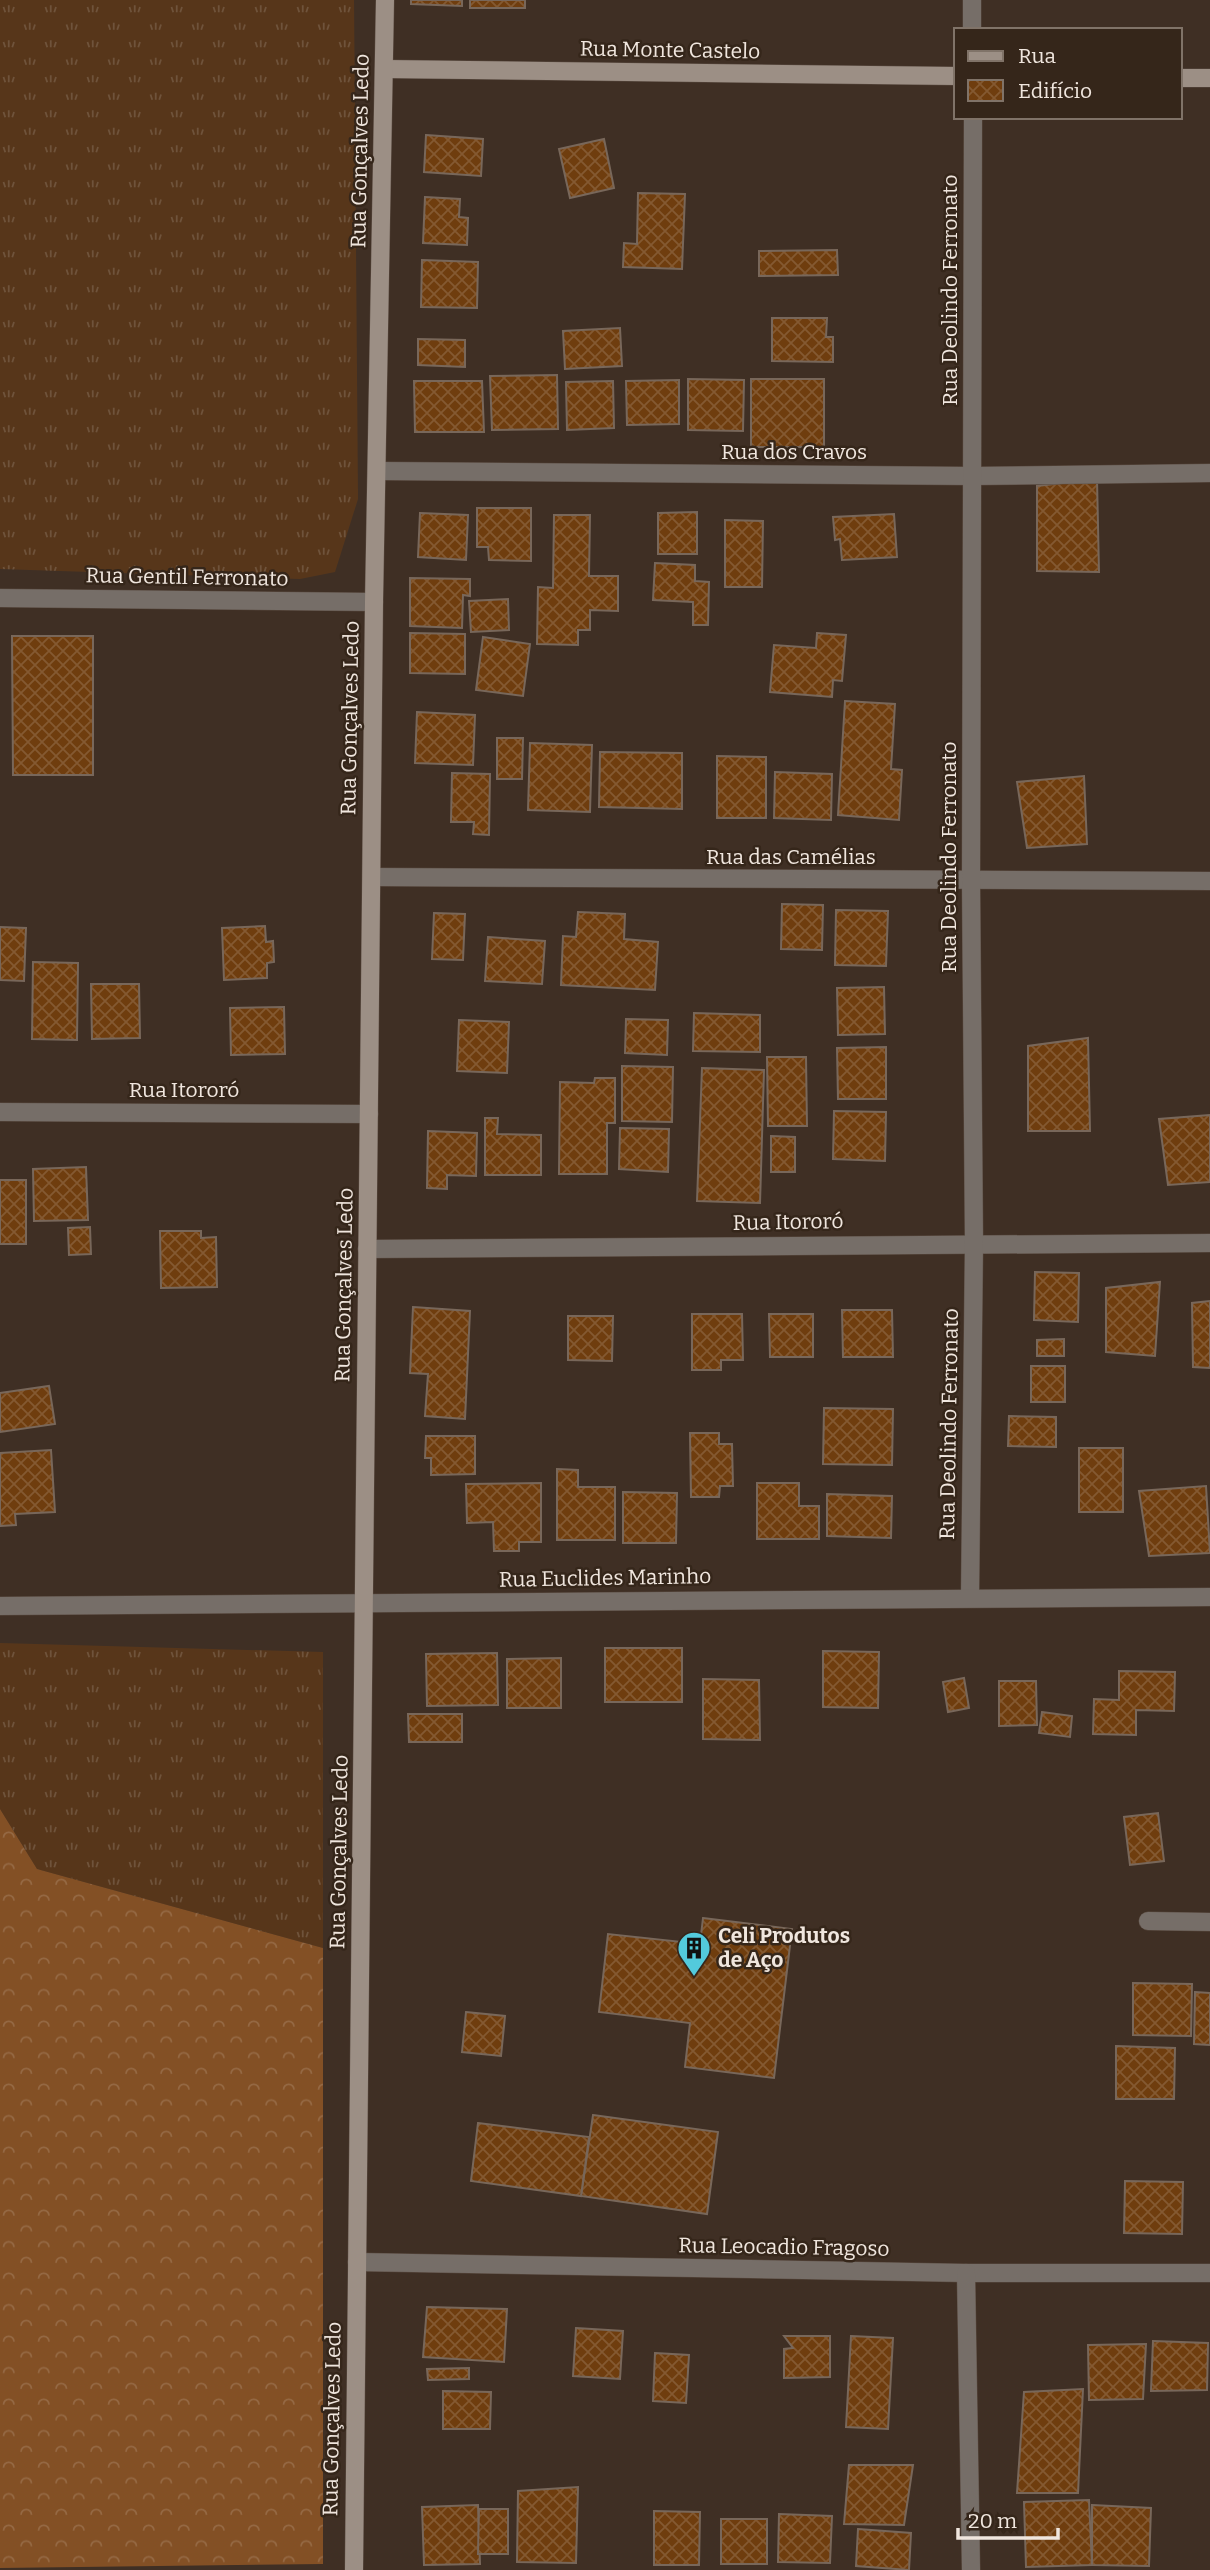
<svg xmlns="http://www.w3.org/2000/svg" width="1210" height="2570" font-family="Bitter,serif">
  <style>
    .grass { fill: url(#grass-tufts) }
    .forest { fill: url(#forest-crowns) }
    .building { fill: url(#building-cross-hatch); stroke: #78675a; stroke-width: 2 }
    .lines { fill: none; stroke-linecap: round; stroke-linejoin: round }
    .street-casing { stroke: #5b4c42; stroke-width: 19 }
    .secondary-casing { stroke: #5b4c42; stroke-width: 19 }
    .street { stroke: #766e68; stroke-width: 18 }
    .secondary { stroke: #9c8f85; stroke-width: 18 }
    .labels { text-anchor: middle; stroke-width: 5; stroke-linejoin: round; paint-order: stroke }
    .street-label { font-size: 21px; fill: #f0e6de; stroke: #35261a }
    .poi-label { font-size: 21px; font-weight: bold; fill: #f0e6de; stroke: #35261a; text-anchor: start }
  </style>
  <defs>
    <pattern id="grass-tufts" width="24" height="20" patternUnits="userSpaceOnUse" patternTransform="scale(1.75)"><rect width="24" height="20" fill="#57361a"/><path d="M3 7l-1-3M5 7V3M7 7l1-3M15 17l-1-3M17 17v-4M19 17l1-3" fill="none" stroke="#6f533b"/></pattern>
    <pattern id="forest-crowns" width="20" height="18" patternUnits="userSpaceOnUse" patternTransform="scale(1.75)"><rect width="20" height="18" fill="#835025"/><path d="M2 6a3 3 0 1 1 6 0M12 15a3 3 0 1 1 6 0" fill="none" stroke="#956944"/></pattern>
    <pattern id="building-cross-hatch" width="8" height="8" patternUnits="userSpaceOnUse" patternTransform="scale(1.75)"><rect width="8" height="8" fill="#6f3d0e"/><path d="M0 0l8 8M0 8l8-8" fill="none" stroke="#845931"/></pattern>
  </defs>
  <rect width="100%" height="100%" fill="#3f2f24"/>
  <!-- grass -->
  <g class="grass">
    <polygon points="0,0 354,0 358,499 335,572 300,579 0,569"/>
    <polygon points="0,1643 323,1652 323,1948 37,1869 0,1809"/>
  </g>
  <!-- forest -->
  <polygon class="forest" points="0,1809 37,1869 323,1948 323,2564 0,2568"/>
  <!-- building -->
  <g class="building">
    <polygon points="411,0 462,0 462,6 411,4"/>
    <rect x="470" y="0" width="55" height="8"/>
    <polygon points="426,135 483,139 481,176 424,172"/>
    <polygon points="604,139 614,188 570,198 559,149"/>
    <polygon points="638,193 685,194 682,269 623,267 624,243 637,244"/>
    <polygon points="425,197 460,199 459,217 468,218 467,245 423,243"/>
    <polygon points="837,250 838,275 759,276 759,251"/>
    <polygon points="422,260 478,262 477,308 421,307"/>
    <polygon points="772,318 827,318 826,337 833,337 833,362 772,361"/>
    <polygon points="620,328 622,366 565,369 563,331"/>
    <polygon points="418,339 465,340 465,367 418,365"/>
    <polygon points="557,375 558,429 492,430 490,376"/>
    <polygon points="688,379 744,380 743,431 688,430"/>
    <rect x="751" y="379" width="73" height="68"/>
    <polygon points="679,380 679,424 627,425 626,381"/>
    <polygon points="414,381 482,381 484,432 415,432"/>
    <polygon points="613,381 614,428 567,430 566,382"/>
    <polygon points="1097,479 1099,572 1037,571 1037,486"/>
    <polygon points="477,508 531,508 531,561 489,560 488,547 477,547"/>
    <polygon points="697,512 697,554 658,554 658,513"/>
    <polygon points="420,513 468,515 466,560 418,557"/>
    <polygon points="894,514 897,557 842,560 840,539 835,540 833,517"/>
    <polygon points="554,515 590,515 589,576 618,576 618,611 590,610 590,630 578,630 578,645 537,644 538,587 553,588"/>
    <polygon points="725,520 763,521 762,587 725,587"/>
    <polygon points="655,563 695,565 695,581 709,582 708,625 693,625 693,602 653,600"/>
    <polygon points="410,578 470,579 470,596 463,595 462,628 410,626"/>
    <polygon points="508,599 509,630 471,632 469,601"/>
    <polygon points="410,633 465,634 465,674 410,673"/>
    <polygon points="817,633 846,635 842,681 833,680 832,697 770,692 774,645 816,648"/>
    <polygon points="12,636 93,636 93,775 13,775"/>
    <polygon points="483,637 530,644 523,696 476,690"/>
    <polygon points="845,701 895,704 891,769 902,770 899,820 838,815"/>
    <polygon points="417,712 475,715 473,765 415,763"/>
    <polygon points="497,738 523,738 522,779 497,779"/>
    <polygon points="530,743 592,745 590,812 528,810"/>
    <polygon points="600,752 682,753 682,809 599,807"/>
    <polygon points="717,756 766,757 766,818 717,818"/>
    <polygon points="775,772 832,774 831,820 774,818"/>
    <polygon points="452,773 490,774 489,835 473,834 474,822 451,822"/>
    <polygon points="1084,776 1087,844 1027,848 1017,782"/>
    <polygon points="782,904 823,905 822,950 781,949"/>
    <polygon points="836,910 888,911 886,966 835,965"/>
    <polygon points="578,912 625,914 624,939 658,942 655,990 561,985 563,936 576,937"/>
    <polygon points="434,913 465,914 463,960 432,959"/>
    <polygon points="265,926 266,942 273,941 274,962 267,963 267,978 224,980 222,928"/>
    <polygon points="0,927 26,928 24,981 0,980"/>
    <polygon points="488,937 545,941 542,984 485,981"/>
    <polygon points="33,962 78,963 77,1040 32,1039"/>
    <polygon points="91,984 139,984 140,1038 92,1039"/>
    <polygon points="884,987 885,1034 838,1035 837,988"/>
    <polygon points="284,1007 285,1054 231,1055 230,1008"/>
    <polygon points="694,1013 760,1015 760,1052 693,1051"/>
    <polygon points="626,1019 668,1020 667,1055 625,1053"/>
    <polygon points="459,1020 509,1022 507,1073 457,1071"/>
    <polygon points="1088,1038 1090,1131 1028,1131 1028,1046"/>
    <polygon points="886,1047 886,1099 838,1099 837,1048"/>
    <polygon points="767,1057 806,1057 807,1126 768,1126"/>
    <polygon points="622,1066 673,1067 672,1122 622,1121"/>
    <polygon points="702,1068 764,1070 760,1203 697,1201"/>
    <polygon points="595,1078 615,1078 615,1123 607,1123 607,1174 559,1174 560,1082 594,1083"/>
    <polygon points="834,1111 886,1112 885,1161 833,1159"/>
    <polygon points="1210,1115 1210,1182 1168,1185 1159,1119"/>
    <polygon points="485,1118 498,1118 497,1134 541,1135 541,1175 485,1175"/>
    <polygon points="620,1128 669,1129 668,1172 619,1169"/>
    <polygon points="428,1131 477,1133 476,1176 447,1175 447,1189 427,1188"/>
    <polygon points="771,1136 795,1137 795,1172 771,1172"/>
    <polygon points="86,1167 88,1220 34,1221 33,1169"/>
    <rect x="0" y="1180" width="26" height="64"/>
    <polygon points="90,1227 91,1254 69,1255 68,1228"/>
    <polygon points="160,1231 201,1231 201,1238 216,1237 217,1287 161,1288"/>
    <polygon points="1035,1272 1079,1273 1078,1322 1034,1320"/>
    <polygon points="1160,1282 1155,1356 1106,1352 1106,1288"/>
    <polygon points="1210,1301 1210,1368 1193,1367 1192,1303"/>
    <polygon points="413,1307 470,1311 465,1419 425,1416 428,1374 410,1373"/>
    <polygon points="842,1310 892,1310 893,1357 843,1357"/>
    <polygon points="692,1314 742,1314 743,1360 721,1360 721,1370 692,1370"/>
    <polygon points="769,1314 813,1314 813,1357 770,1357"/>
    <polygon points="568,1316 613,1316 612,1361 568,1360"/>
    <polygon points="1064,1339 1064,1356 1037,1356 1037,1340"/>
    <rect x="1031" y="1366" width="34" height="36"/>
    <polygon points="49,1386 55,1424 0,1432 0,1393"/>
    <polygon points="824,1408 893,1409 892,1465 823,1464"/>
    <polygon points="1009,1416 1056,1417 1056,1447 1008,1446"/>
    <polygon points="690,1433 719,1433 719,1444 732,1444 733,1486 720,1486 719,1497 691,1497"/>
    <polygon points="426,1436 475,1436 475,1474 431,1475 431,1458 425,1458"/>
    <rect x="1079" y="1448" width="44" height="64"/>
    <polygon points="51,1450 55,1512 15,1514 16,1525 0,1526 0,1453"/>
    <polygon points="557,1469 578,1470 578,1487 615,1487 615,1540 557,1540"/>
    <polygon points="541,1483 541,1542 519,1542 519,1551 494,1551 493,1522 467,1523 466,1484"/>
    <polygon points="757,1483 799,1483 799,1506 819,1506 819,1539 757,1539"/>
    <polygon points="1206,1486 1210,1553 1149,1556 1139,1491"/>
    <polygon points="623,1492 677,1493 676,1543 623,1543"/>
    <polygon points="827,1494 892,1496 891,1538 827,1536"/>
    <rect x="605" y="1648" width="77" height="54"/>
    <polygon points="823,1651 879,1652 878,1708 823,1707"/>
    <polygon points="497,1653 498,1705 427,1706 426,1654"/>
    <polygon points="561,1658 561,1708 507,1708 507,1659"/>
    <polygon points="1119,1671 1175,1672 1174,1711 1136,1710 1136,1735 1093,1734 1094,1699 1119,1700"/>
    <polygon points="964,1678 969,1708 948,1712 943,1682"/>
    <polygon points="703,1679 759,1680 760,1740 703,1739"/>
    <polygon points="999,1681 1036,1681 1037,1725 999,1726"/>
    <polygon points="1042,1712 1072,1716 1070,1737 1039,1733"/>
    <polygon points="408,1714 462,1714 462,1742 409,1742"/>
    <polygon points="1158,1813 1164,1861 1130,1865 1124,1817"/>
    <polygon points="703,1918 792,1929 774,2078 685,2067 690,2023 599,2012 608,1934 700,1944"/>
    <polygon points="1133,1983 1192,1984 1191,2036 1133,2035"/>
    <polygon points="1195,1992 1210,1993 1210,2045 1194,2044"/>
    <polygon points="466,2012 505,2016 501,2056 462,2052"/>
    <polygon points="1116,2046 1175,2048 1174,2099 1116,2099"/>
    <polygon points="593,2115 718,2132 707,2214 581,2196"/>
    <polygon points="478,2123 589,2137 581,2196 471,2181"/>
    <polygon points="1125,2181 1183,2182 1182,2234 1124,2233"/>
    <polygon points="427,2307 507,2309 504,2362 423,2357"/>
    <polygon points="576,2328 623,2331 620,2379 573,2376"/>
    <polygon points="784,2336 830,2336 830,2377 784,2378 784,2349 793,2348"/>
    <polygon points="851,2336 893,2338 888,2429 846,2427"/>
    <polygon points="1153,2341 1208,2343 1207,2390 1151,2391"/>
    <polygon points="1146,2344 1143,2399 1089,2400 1088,2345"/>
    <polygon points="655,2353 689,2355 686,2403 653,2401"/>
    <polygon points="469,2368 469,2379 428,2380 427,2369"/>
    <polygon points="1083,2389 1078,2493 1017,2493 1024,2392"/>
    <polygon points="443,2391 491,2392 490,2429 443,2429"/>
    <polygon points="849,2465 913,2465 904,2525 844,2524"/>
    <polygon points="578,2487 576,2563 517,2562 518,2491"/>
    <polygon points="1089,2500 1092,2565 1026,2567 1024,2502"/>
    <polygon points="478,2505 480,2564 424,2565 422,2507"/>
    <polygon points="1092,2505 1151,2508 1149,2566 1092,2565"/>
    <polygon points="479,2509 508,2509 508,2554 478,2554"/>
    <polygon points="654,2511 700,2512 699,2565 654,2565"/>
    <polygon points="779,2514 832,2516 830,2563 778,2562"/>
    <rect x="721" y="2519" width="46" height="45"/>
    <polygon points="858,2529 911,2533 909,2570 856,2566"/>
  </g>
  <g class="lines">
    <defs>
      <g id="street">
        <polyline points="972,0 972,30"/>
        <polyline points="378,471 972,476 1210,473"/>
        <polyline points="0,598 374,602"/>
        <polyline points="372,877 1210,881"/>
        <polyline points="0,1112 369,1114"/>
        <polyline points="367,1249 1210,1243"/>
        <polyline points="970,1598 974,1243 971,881 973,117"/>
        <polyline points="0,1606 1210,1597"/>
        <polyline points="1148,1921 1210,1922"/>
        <polyline points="357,2262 966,2273 1210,2273"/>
        <polyline points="966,2273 971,2570"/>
      </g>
      <g id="secondary">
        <polyline points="384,69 956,76"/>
        <polyline points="1180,78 1210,78"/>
        <polyline points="354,2570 374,602 385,0"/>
      </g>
    </defs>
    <!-- street casing -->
    <use href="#street" class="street-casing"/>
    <!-- secondary casing -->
    <use href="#secondary" class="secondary-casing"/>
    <!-- street -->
    <use href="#street" class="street"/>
    <!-- secondary -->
    <use href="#secondary" class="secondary"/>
  </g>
  <!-- icons -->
  <defs>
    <symbol id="building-pin" viewBox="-11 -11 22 30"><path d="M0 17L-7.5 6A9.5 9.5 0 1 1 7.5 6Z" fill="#53cadc" stroke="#35261a"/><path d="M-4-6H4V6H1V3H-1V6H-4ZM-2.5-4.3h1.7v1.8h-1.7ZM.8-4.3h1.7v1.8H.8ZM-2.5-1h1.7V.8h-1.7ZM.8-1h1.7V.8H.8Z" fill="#111"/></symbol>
  </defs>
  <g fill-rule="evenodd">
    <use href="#building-pin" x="675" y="1929" width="38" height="52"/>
  </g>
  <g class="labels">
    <!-- street labels -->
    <g class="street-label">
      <text transform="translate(670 50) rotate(1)" y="7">Rua Monte Castelo</text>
      <text transform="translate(360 151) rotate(-89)" y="7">Rua Gonçalves Ledo</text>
      <text transform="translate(950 290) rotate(-90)" y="7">Rua Deolindo Ferronato</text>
      <text x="794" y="459">Rua dos Cravos</text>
      <text transform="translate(187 577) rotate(1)" y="7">Rua Gentil Ferronato</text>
      <text transform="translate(350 718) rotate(-89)" y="7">Rua Gonçalves Ledo</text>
      <text x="791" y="864">Rua das Camélias</text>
      <text transform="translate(949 857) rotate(-90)" y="7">Rua Deolindo Ferronato</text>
      <text x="184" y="1097">Rua Itororó</text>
      <text transform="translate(788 1222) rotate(-1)" y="7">Rua Itororó</text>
      <text transform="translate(344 1285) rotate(-89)" y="7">Rua Gonçalves Ledo</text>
      <text transform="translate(949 1424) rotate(-89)" y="7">Rua Deolindo Ferronato</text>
      <text transform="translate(605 1578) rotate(-1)" y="7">Rua Euclides Marinho</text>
      <text transform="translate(339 1852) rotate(-89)" y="7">Rua Gonçalves Ledo</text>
      <text transform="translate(784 2247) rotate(1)" y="7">Rua Leocadio Fragoso</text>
      <text transform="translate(332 2419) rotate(-89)" y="7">Rua Gonçalves Ledo</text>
    </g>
    <!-- poi labels -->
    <g class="poi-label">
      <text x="718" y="1943">Celi Produtos<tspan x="718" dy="24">de Aço</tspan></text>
    </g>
  </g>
  <!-- legend -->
  <rect x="954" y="28" width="228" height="91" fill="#35261a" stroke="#807368" stroke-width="2"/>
  <rect x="968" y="51" width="35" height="10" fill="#9c8f85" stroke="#807368" stroke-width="2"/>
  <text x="1018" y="63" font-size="21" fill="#f0e6de">Rua</text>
  <rect x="968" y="80" width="35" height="21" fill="url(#building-cross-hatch)" stroke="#807368" stroke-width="2"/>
  <text x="1018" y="98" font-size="21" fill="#f0e6de">Edifício</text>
  <!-- scale -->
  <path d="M958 2528v10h100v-10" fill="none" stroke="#f0e6de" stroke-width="3.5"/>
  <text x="968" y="2528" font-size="21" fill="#f0e6de" stroke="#35261a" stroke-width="5" paint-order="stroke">20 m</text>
</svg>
